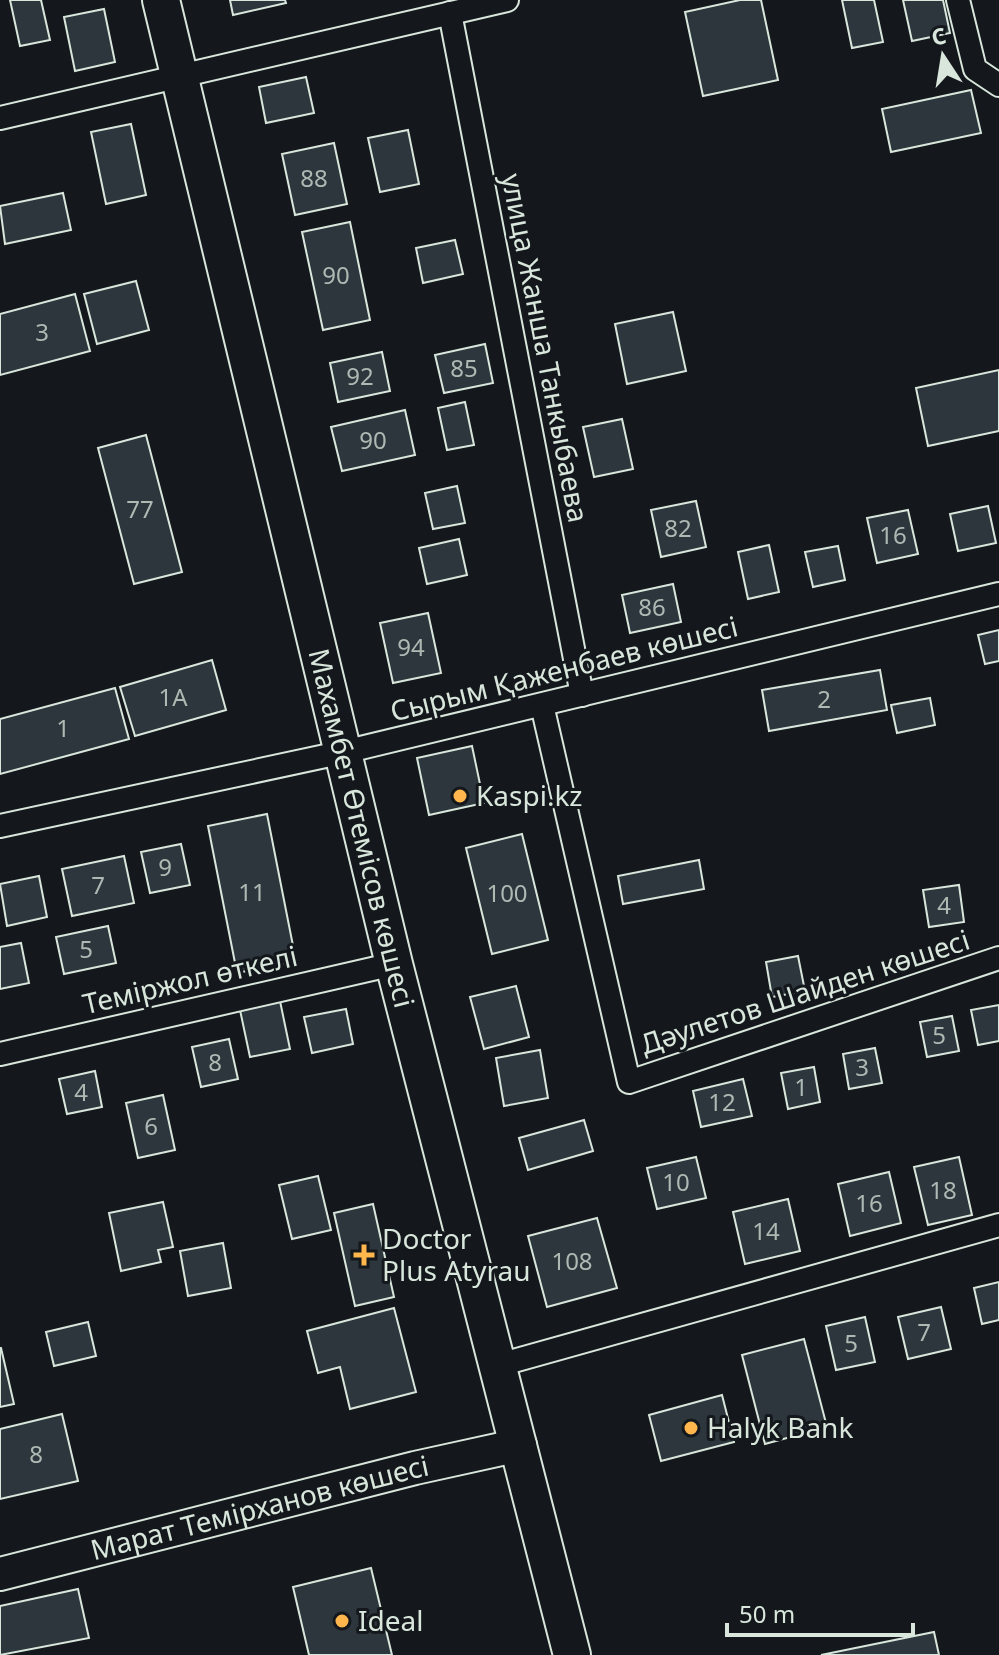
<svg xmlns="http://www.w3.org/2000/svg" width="999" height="1655" font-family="'Noto Sans',sans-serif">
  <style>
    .building { fill: #2c363c; stroke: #d8e6dc; stroke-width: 2 }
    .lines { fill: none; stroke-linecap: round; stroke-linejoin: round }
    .street-casing { stroke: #d8e6dc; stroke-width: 26 }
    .secondary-casing { stroke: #d8e6dc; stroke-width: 36 }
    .primary-casing { stroke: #d8e6dc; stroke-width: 40 }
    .street { stroke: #14181c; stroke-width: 22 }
    .secondary { stroke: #14181c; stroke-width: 32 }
    .primary { stroke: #14181c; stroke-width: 36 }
    .poi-dot { fill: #ffb74d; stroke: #14181c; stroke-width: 3 }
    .labels { text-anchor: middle; stroke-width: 6; stroke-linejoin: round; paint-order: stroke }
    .number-label { font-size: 24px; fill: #adbab4 }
    .street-label { font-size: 28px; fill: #d8e6dc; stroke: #14181c }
    .poi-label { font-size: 28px; fill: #d8e6dc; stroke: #14181c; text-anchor: start }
  </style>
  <rect width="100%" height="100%" fill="#14181c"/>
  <!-- building -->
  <g class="building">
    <polygon points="10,0 41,0 50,40 20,46"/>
    <polygon points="230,0 285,0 286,3 233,15"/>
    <polygon points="740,0 761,0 778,80 703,96 685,12"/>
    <polygon points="842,0 874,0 883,42 852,48"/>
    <polygon points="903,0 943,0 950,33 912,41"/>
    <polygon points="104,9 115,62 75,71 64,17"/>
    <polygon points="306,77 314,113 266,123 259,87"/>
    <polygon points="971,90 981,133 891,152 882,109"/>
    <polygon points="131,124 146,195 106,204 91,132"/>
    <polygon points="408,130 419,184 380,192 368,138"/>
    <polygon points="334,143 347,204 295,215 282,154"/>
    <polygon points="63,193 71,230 5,244 0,206"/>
    <polygon points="350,222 370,320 323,330 302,232"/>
    <polygon points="455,240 463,274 423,283 416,248"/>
    <polygon points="136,281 149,330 97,344 84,294"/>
    <polygon points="75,294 90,351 0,375 0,314"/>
    <polygon points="673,312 686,371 627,384 615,324"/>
    <polygon points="485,344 493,383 444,393 435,355"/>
    <polygon points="382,352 390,391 338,402 330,363"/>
    <polygon points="999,370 999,431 928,446 916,388"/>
    <polygon points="465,402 474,445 447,450 438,408"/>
    <polygon points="405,410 415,455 342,471 331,427"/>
    <polygon points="622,419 633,469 594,477 583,427"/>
    <polygon points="146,435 182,572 134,584 98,448"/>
    <polygon points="457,486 465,523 433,529 425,493"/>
    <polygon points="696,501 706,547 661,557 651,510"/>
    <polygon points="988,506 996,543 958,551 950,514"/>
    <polygon points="908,510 918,554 877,563 867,518"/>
    <polygon points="459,539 467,575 427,584 419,548"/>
    <polygon points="769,545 779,592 748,599 738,552"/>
    <polygon points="838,546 845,580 813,587 805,552"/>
    <polygon points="673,584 681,622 630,633 622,595"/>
    <polygon points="428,613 441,673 393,683 380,623"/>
    <polygon points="999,630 999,661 985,664 978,635"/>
    <polygon points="212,660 226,710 135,736 120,687"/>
    <polygon points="880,670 887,710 769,731 762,690"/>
    <polygon points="115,688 129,739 0,774 0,719"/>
    <polygon points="930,698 935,725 897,733 891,705"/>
    <polygon points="472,746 484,803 429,815 417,758"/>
    <polygon points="267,814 296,961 237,973 208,826"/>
    <polygon points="522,834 548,940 492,954 466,848"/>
    <polygon points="181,844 190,885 150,893 141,852"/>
    <polygon points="124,856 134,903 72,916 62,869"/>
    <polygon points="699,860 704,889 623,904 618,876"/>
    <polygon points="39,876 47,917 7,926 0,884"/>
    <polygon points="959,885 964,922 929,927 923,890"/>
    <polygon points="108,926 116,963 64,974 56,937"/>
    <polygon points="21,943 29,983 0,989 0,947"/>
    <polygon points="798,956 805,991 772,997 766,962"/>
    <polygon points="516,986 529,1037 484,1049 470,997"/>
    <polygon points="280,1001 290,1049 250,1057 240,1010"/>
    <polygon points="999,1005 999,1041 978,1045 971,1010"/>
    <polygon points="346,1009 353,1044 312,1053 304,1017"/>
    <polygon points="952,1016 959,1051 927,1057 920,1022"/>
    <polygon points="229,1039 238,1079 201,1087 192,1047"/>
    <polygon points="875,1048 882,1083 849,1089 843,1054"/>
    <polygon points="540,1050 548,1098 504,1106 496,1058"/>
    <polygon points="814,1067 820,1102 788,1109 781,1073"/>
    <polygon points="95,1071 102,1107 67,1114 59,1079"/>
    <polygon points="743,1079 752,1116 701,1127 693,1091"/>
    <polygon points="163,1095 175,1150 138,1158 126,1103"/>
    <polygon points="584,1120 593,1151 528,1170 519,1138"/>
    <polygon points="696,1157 706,1198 657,1209 647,1168"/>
    <polygon points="959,1157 972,1215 928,1225 914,1167"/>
    <polygon points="889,1172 901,1223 850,1236 838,1184"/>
    <polygon points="318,1176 331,1230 292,1239 279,1185"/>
    <polygon points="788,1199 800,1251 745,1264 733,1212"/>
    <polygon points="163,1202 173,1247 158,1250 161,1262 121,1271 109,1213"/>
    <polygon points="373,1204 394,1297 355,1306 334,1213"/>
    <polygon points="597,1218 617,1288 547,1307 528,1236"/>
    <polygon points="223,1243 231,1288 188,1296 180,1251"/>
    <polygon points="999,1282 999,1320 982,1324 974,1288"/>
    <polygon points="941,1307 951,1349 908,1359 898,1317"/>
    <polygon points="394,1308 416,1392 350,1409 340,1367 318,1373 307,1331"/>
    <polygon points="865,1317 875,1362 836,1370 826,1326"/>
    <polygon points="88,1322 96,1356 54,1366 46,1332"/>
    <polygon points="804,1339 827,1427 765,1444 742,1355"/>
    <polygon points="1,1348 14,1404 0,1407 0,1348"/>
    <polygon points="722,1395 734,1442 661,1461 649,1415"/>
    <polygon points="62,1414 78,1481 0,1499 0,1429"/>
    <polygon points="371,1568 392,1655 309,1655 293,1587"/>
    <polygon points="78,1589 89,1638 0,1655 0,1606"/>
    <polygon points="934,1632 939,1655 821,1655"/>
  </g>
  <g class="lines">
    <defs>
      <g id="street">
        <polyline points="958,0 975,69 999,85"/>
        <polyline points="450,13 582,695"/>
        <polyline points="0,118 507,0"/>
        <polyline points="542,705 629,1082 999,958"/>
        <polyline points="0,826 344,752 999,594"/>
        <polyline points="0,1054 394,964"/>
        <polyline points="499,1365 999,1225"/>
      </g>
      <g id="secondary">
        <path id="s1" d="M 0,1574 L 415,1468 L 520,1445"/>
      </g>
      <g id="primary">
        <path id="s2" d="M 161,0 L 394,964 L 572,1655"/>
      </g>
    </defs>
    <!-- street casing -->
    <use href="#street" class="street-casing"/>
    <!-- secondary casing -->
    <use href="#secondary" class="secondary-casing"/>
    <!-- primary casing -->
    <use href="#primary" class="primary-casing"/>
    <!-- street -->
    <use href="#street" class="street"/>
    <!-- secondary -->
    <use href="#secondary" class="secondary"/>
    <!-- primary -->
    <use href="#primary" class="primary"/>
  </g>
  <!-- markers -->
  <g class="poi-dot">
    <circle cx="460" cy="796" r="8"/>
    <path d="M360 1243h8v8h8v8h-8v8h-8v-8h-8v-8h8z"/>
    <circle cx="691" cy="1428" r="8"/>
    <circle cx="342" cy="1621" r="8"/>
  </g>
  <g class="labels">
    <!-- number labels -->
    <g class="number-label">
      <text x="314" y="187">88</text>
      <text x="336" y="284">90</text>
      <text x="42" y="341">3</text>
      <text x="464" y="377">85</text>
      <text x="360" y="385">92</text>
      <text x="373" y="449">90</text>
      <text x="140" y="518">77</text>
      <text x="678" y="537">82</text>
      <text x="893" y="544">16</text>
      <text x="652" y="616">86</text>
      <text x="411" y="656">94</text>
      <text x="173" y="706">1А</text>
      <text x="824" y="708">2</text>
      <text x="63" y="737">1</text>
      <text x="165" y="876">9</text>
      <text x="98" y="894">7</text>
      <text x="252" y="901">11</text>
      <text x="507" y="902">100</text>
      <text x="944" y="914">4</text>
      <text x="86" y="958">5</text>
      <text x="939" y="1044">5</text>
      <text x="215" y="1071">8</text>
      <text x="862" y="1076">3</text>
      <text x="801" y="1096">1</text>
      <text x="81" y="1101">4</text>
      <text x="722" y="1111">12</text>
      <text x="151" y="1135">6</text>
      <text x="676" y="1191">10</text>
      <text x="943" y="1199">18</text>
      <text x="869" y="1212">16</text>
      <text x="766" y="1240">14</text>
      <text x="572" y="1270">108</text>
      <text x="924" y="1341">7</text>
      <text x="851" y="1352">5</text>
      <text x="36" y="1463">8</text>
    </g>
    <!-- street labels -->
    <g class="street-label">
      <text transform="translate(545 348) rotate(79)" y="10">улица Жанша Танкыбаева</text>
      <text transform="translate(564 669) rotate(-14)" y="10">Сырым Қаженбаев көшесі</text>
      <text dy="10" stroke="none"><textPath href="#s2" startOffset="852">Махамбет Өтемісов көшесі</textPath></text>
      <text transform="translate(190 980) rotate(-13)" y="10">Теміржол өткелі</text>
      <text transform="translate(805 992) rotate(-18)" y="10">Дәулетов Шайден көшесі</text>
      <text dy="10" stroke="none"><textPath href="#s1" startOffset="268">Марат Темірханов көшесі</textPath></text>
    </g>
    <!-- poi labels -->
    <g class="poi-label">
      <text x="476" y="806">Kaspi.kz</text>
      <text x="382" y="1249">Doctor<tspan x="382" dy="32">Plus Atyrau</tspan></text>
      <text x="707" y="1438">Halyk Bank</text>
      <text x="358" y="1631">Ideal</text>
    </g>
  </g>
  <!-- north arrow -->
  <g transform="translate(943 56) rotate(348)" stroke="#14181c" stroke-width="6" paint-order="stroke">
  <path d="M0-6L14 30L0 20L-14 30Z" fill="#d8e6dc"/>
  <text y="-12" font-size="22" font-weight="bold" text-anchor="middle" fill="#d8e6dc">С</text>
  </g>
  <!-- scale -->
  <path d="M727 1623v12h186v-12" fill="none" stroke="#d8e6dc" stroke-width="4"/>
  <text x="739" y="1623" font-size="24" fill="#d8e6dc" stroke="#14181c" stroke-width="6" paint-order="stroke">50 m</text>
</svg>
